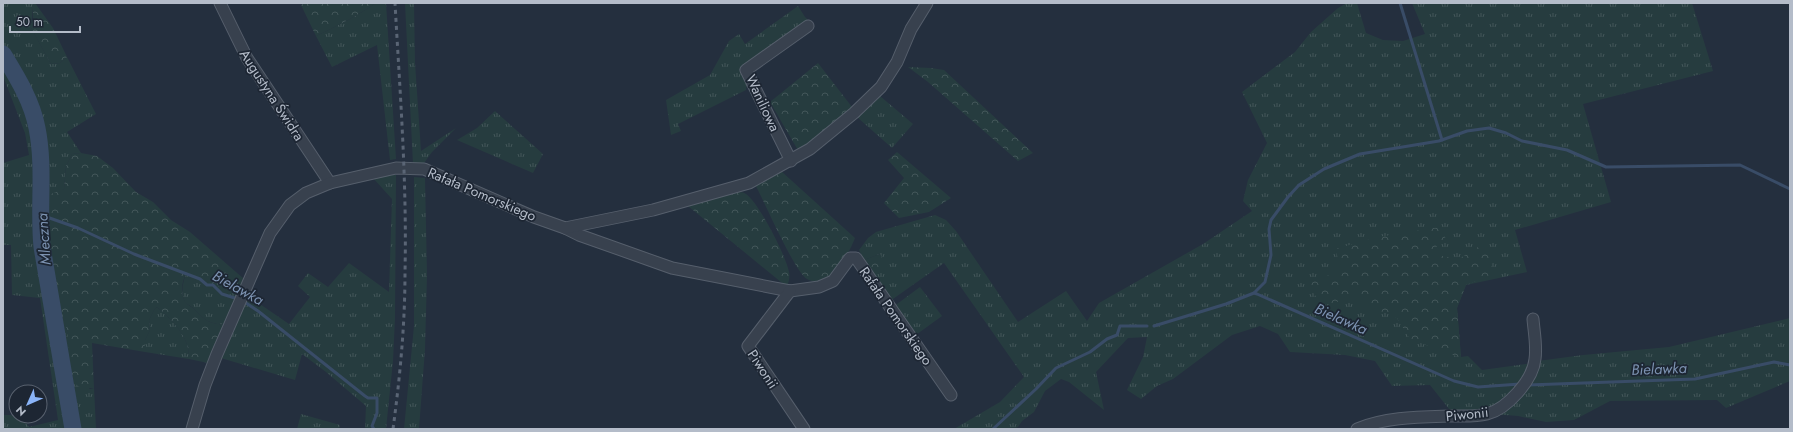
<svg xmlns="http://www.w3.org/2000/svg" width="1793" height="432" font-family="Jost,sans-serif">
  <style>
    .grass { fill: url(#grass-tufts) }
    .forest { fill: url(#forest-crowns) }
    .lines { fill: none; stroke-linecap: round; stroke-linejoin: round }
    .stream { stroke: #394c67; stroke-width: 3 }
    .river { stroke: #394c67; stroke-width: 17 }
    .minor-casing { stroke: #565f6c; stroke-width: 13 }
    .minor { stroke: #38414e; stroke-width: 11 }
    .rail { stroke: #5a6575; stroke-width: 3; stroke-dasharray: 4 4; stroke-linecap: butt }
    .labels { text-anchor: middle; stroke-width: 3.5; stroke-linejoin: round; paint-order: stroke }
    .street-label { font-size: 14px; fill: #b4bcc9; stroke: #1d2633 }
    .water-label { font-size: 15px; font-style: italic; fill: #7c92b1; stroke: #1d2633 }
  </style>
  <defs>
    <pattern id="grass-tufts" width="24" height="20" patternUnits="userSpaceOnUse"><rect width="24" height="20" fill="#263c3f"/><path d="M3 7l-1-3M5 7V3M7 7l1-3M15 17l-1-3M17 17v-4M19 17l1-3" fill="none" stroke="#435659"/></pattern>
    <pattern id="forest-crowns" width="20" height="18" patternUnits="userSpaceOnUse"><rect width="20" height="18" fill="#263c3f"/><path d="M2 6a3 3 0 1 1 6 0M12 15a3 3 0 1 1 6 0" fill="none" stroke="#435659"/></pattern>
  </defs>
  <rect width="100%" height="100%" fill="#242f3e"/>
  <!-- grass -->
  <g class="grass">
    <path d="M 3,3 L 35,3 C 31,8 34,18 30,26 L 51,64 L 60,63 L 67,57 L 96,114 L 67,132 L 81,153 L 72,154 L 66,166 L 64,189 L 59,192 L 42,222 L 49,267 L 65,321 L 69,339 L 71,374 L 90,389 L 94,388 L 96,429 L 3,429 L 3,415 C 17,415 21,415 29,427 L 58,420 L 40,298 L 12,295 L 11,245 L 3,245 L 3,163 L 29,155 L 25,133 L 3,76 Z"/>
    <path d="M 376,3 L 386,3 L 396,159 L 390,160 L 377,45 L 332,67 L 316,36 C 337,26 357,16 376,3 Z"/>
    <polygon points="405,3 414,3 415,63 421,151 456,128 432,152 424,163 420,165 413,164"/>
    <polygon points="1347,3 1357,3 1366,33 1383,40 1403,41 1425,34 1412,3 1515,3 1516,4 1524,3 1692,3 1713,71 1583,104 1611,202 1515,230 1527,272 1466,285 1457,308 1461,357 1468,356 1482,370 1533,363 1527,374 1498,407 1453,414 1430,385 1392,386 1375,361 1345,355 1290,352 1278,334 1260,326 1232,335 1173,379 1157,386 1141,399 1127,390 1143,357 1147,337 1128,338 1096,372 1104,410 1069,382 1061,379 1045,391 1034,412 1022,421 1018,427 1013,429 954,429 1000,402 1024,377 944,263 890,301 872,278 880,254 864,260 859,250 868,238 876,232 935,215 946,220 956,231 1018,322 1066,291 1087,321 1099,303 1203,244 1252,211 1243,201 1248,180 1267,143 1242,92 1295,52 1311,32 1338,8"/>
    <polygon points="798,6 805,17 809,21 742,68 747,83 746,90 678,124 681,131 671,135 666,100 710,75 729,41 739,34 745,44"/>
    <polygon points="880,96 913,124 892,148 857,117"/>
    <polygon points="495,111 543,154 533,173 457,140 477,128"/>
    <polygon points="392,173 396,175 395,318 393,361 386,429 365,429 366,406 326,372 302,354 295,380 221,358 248,296 289,324 310,297 298,286 308,273 328,287 349,263 389,292 392,199 374,179"/>
    <polygon points="414,177 425,178 427,275 425,349 419,429 404,429 414,326"/>
    <path d="M 187,271 L 237,295 L 224,325 C 208,323 206,321 195,310 C 193,307 190,306 187,304 C 179,296 183,281 187,271 Z"/>
    <polygon points="920,287 942,316 913,337 893,307"/>
    <path d="M 157,307 C 173,321 190,337 189,359 L 145,352 L 145,340 L 150,330 L 149,320 L 154,310 Z"/>
    <polygon points="1790,318 1790,381 1726,408 1717,400 1610,401 1574,420 1546,422 1518,416 1493,414 1538,361 1583,355 1669,347"/>
    <polygon points="301,414 340,425 339,429 297,429"/>
  </g>
  <!-- forest -->
  <g class="forest">
    <polygon points="35,3 53,28 67,57 60,63 51,64 30,26 33,20 33,5"/>
    <path d="M 305,3 L 376,3 C 357,16 337,26 316,36 L 301,5 Z"/>
    <polygon points="818,63 852,107 834,125 799,152 770,102"/>
    <polygon points="908,67 931,68 944,70 1033,153 1018,161 928,82"/>
    <polygon points="897,152 951,198 929,212 899,218 884,203 904,178 888,160"/>
    <path d="M 81,153 L 97,156 L 113,168 L 136,192 L 153,202 L 171,220 L 190,232 L 244,279 L 237,295 L 187,272 C 182,280 179,296 187,304 C 189,306 193,307 195,310 C 206,321 208,323 224,325 L 208,363 L 189,359 C 190,337 173,321 157,307 L 154,310 L 149,320 L 150,330 L 145,340 L 145,352 L 92,343 L 94,388 L 81,388 L 74,383 L 71,374 L 67,330 L 49,267 L 42,222 L 43,202 L 51,194 L 64,189 L 66,166 L 72,154 Z"/>
    <path d="M 781,171 L 855,238 C 848,255 830,292 807,279 C 794,271 764,201 755,184 Z"/>
    <path d="M 737,192 C 740,192 743,192 746,194 C 759,203 786,256 789,272 C 790,277 789,281 787,287 L 688,206 Z"/>
    <polygon points="1440,227 1446,239 1436,247 1442,256 1459,259 1476,248 1486,244 1494,254 1490,275 1466,285 1457,308 1461,358 1410,339 1397,318 1386,312 1372,311 1359,297 1323,305 1306,284 1342,270 1335,249 1378,237"/>
    <polygon points="880,254 886,265 872,278 864,260"/>
  </g>
  <g class="lines">
    <!-- stream -->
    <g class="stream">
      <polyline points="1400,3 1442,140"/>
      <polyline points="41,215 78,228 134,254 200,279 207,285 213,285 222,294 238,299"/>
      <polyline points="1254,293 1265,282 1271,255 1269,229 1271,220 1288,197 1299,185 1324,169 1360,154 1439,141 1467,131 1489,128 1506,133 1522,141 1567,150 1606,167 1740,165 1790,189"/>
      <polyline points="243,301 258,311 365,396 368,398 377,398 377,413 372,426 374,429"/>
      <polyline points="1154,326 1226,304 1254,293 1257,294 1454,381 1478,387 1520,384"/>
      <polyline points="1528,385 1695,379 1774,362 1790,365"/>
      <path d="M 993,429 L 1036,389 L 1056,368 L 1090,352 L 1107,339 L 1117,335 L 1120,326 C 1130,326 1138,326 1147,326"/>
    </g>
    <!-- river -->
    <path class="river" d="M 3,54 C 17,77 32,101 37,128 C 45,168 38,208 42,247 L 73,429"/>
    <defs>
      <g id="minor">
        <polyline points="220,3 247,58 330,183"/>
        <polyline points="791,161 746,70 808,26"/>
        <polyline points="565,228 579,235 672,268 790,291 819,287 833,281 850,258 856,258 951,395"/>
        <polyline points="790,291 748,346 804,429"/>
        <polyline points="192,429 205,385 217,354 270,233 290,205 306,193 330,183 396,168 424,169 534,217 565,228 653,210 749,183 810,149 854,113 881,87 897,62 911,29 927,3"/>
        <path d="M 1357,429 C 1386,417 1419,417 1450,416 C 1462,416 1475,417 1487,414 C 1507,409 1533,380 1535,359 C 1537,346 1534,332 1533,319"/>
      </g>
    </defs>
    <!-- minor casing -->
    <use href="#minor" class="minor-casing"/>
    <!-- minor -->
    <use href="#minor" class="minor"/>
    <!-- rail -->
    <path class="rail" d="M 393,429 C 400,377 405,325 405,272 C 407,182 400,93 395,3"/>
  </g>
  <g class="labels">
    <!-- street labels -->
    <g class="street-label">
      <text transform="translate(272 95) rotate(57)" y="5">Augustyna Świdra</text>
      <text transform="translate(763 103) rotate(65)" y="5">Waniliowa</text>
      <text transform="translate(482 194) rotate(23)" y="5">Rafała Pomorskiego</text>
      <text transform="translate(896 316) rotate(55)" y="5">Rafała Pomorskiego</text>
      <text transform="translate(763 369) rotate(57)" y="5">Piwonii</text>
      <text transform="translate(1467 414) rotate(-6)" y="5">Piwonii</text>
    </g>
    <!-- water labels -->
    <g class="water-label">
      <text transform="translate(44 239) rotate(-94)" y="5">Mleczna</text>
      <text transform="translate(238 288) rotate(29)" y="5">Bielawka</text>
      <text transform="translate(1341 319) rotate(24)" y="5">Bielawka</text>
      <text transform="translate(1659 369) rotate(-2)" y="5">Bielawka</text>
    </g>
  </g>
  <!-- border -->
  <rect width="1793" height="432" fill="none" stroke="#b4bcc9" stroke-width="8"/>
  <!-- north arrow -->
  <g transform="translate(28 404) rotate(225)"><circle r="19" fill="#1d2633" stroke="#59626f"/>
  <path d="M0-3L7 15L0 10L-7 15Z" fill="#8ab4f8"/>
  <text y="-6" font-size="11" font-weight="bold" text-anchor="middle" fill="#b4bcc9">N</text>
  </g>
  <!-- scale -->
  <path d="M10 26v6h70v-6" fill="none" stroke="#b4bcc9" stroke-width="2"/>
  <text x="16" y="26" font-size="12" fill="#b4bcc9" stroke="#1d2633" stroke-width="3" paint-order="stroke">50 m</text>
</svg>
